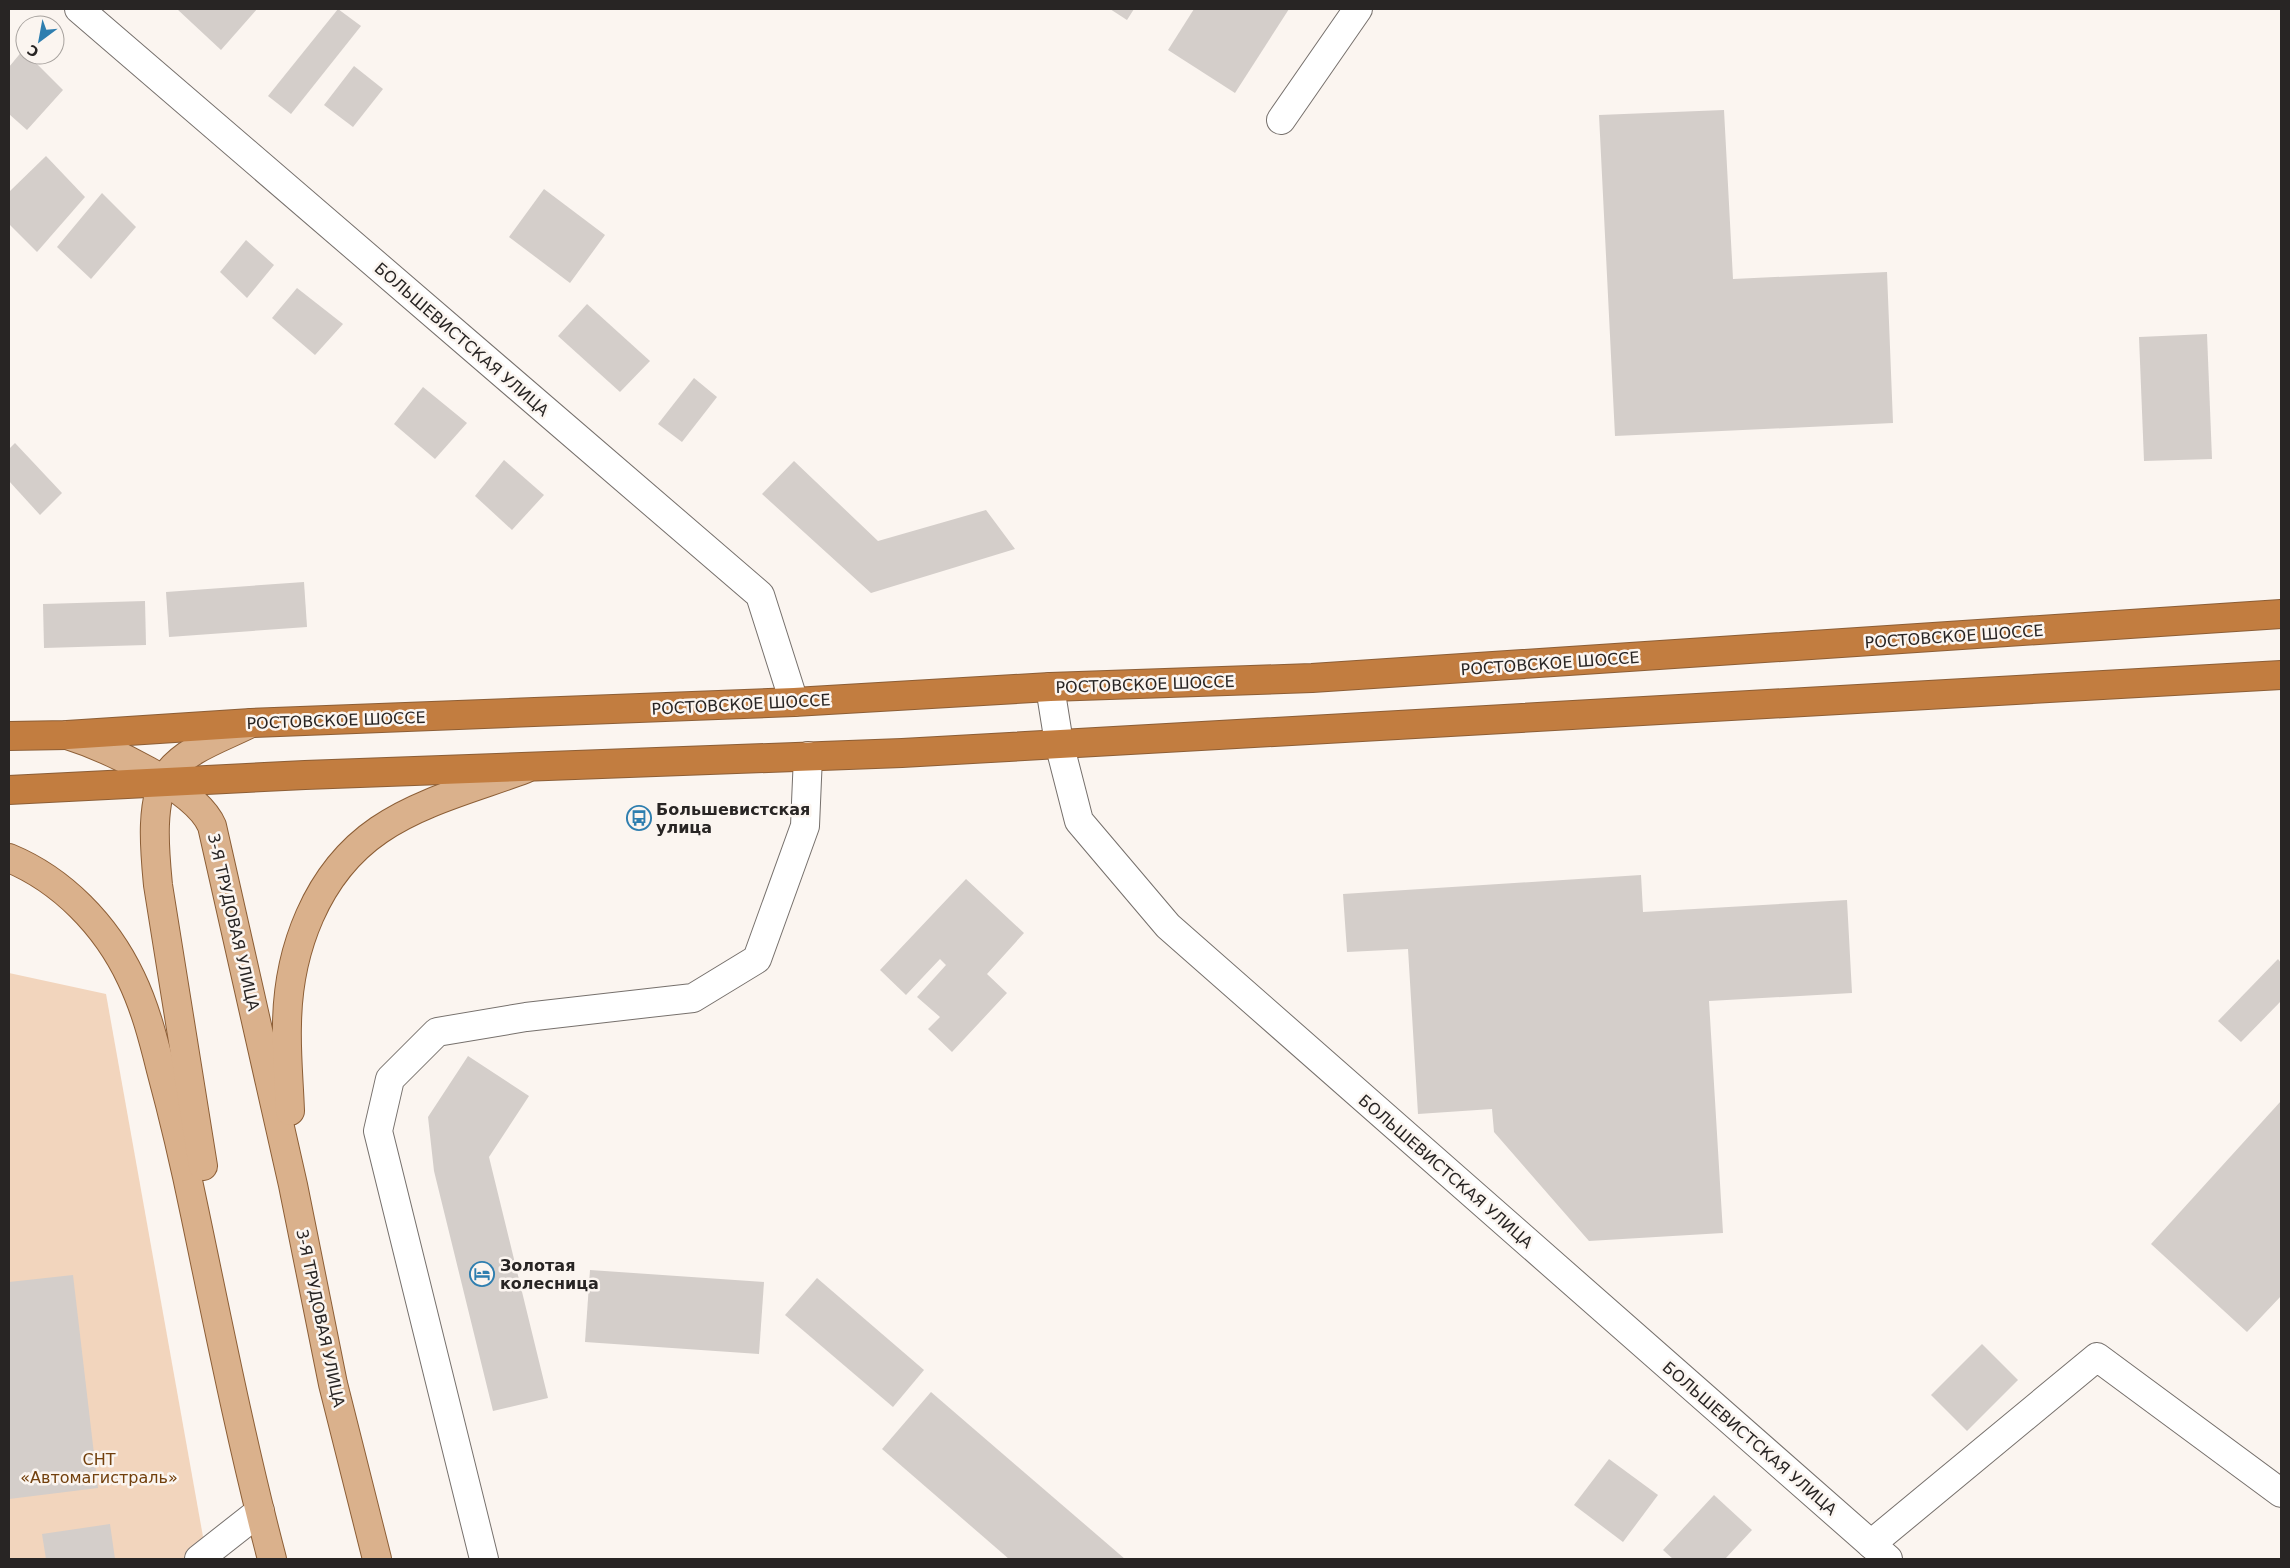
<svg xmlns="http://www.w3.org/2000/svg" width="2290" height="1568" font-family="'DejaVu Sans',sans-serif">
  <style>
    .green { fill: #f2d5bd }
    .building { fill: #d4ceca }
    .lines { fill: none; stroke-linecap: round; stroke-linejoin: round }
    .minor-casing { stroke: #76706c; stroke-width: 30 }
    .major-casing { stroke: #8c5e36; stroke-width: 30 }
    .highway-casing { stroke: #8c5e36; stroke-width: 30 }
    .minor { stroke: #fff; stroke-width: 28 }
    .major { stroke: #dab18c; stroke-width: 28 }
    .highway { stroke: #c27d40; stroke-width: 28 }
    .labels { text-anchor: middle; stroke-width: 5; stroke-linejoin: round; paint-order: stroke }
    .street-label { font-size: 16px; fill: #282524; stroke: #fbf5f0 }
    .poi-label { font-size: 16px; font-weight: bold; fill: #282524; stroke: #fbf5f0; text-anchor: start }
    .park-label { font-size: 16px; fill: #72400d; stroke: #fbf5f0 }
  </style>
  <rect width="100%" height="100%" fill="#fbf5f0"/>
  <!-- green -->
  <polygon class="green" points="9,973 106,994 207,1559 9,1559"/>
  <!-- building -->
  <g class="building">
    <polygon points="177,9 257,9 221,50"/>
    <polygon points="338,9 361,26 291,114 268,96"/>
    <polygon points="1110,9 1134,9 1127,20"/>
    <polygon points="1194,9 1289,9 1235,93 1168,50"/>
    <polygon points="23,50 25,55 28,55 63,90 27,130 9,114 9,67"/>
    <polygon points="354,66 383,89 353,127 324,105"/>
    <polygon points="1724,110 1733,279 1887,272 1893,423 1615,436 1599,115"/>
    <polygon points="46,156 85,197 37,252 9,224 9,192"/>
    <polygon points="544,189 605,235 570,283 509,237"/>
    <polygon points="102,193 136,227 91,279 57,247"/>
    <polygon points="246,240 274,265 247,298 220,272"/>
    <polygon points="297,288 343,324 315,355 272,318"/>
    <polygon points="587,304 650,361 620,392 558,336"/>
    <polygon points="2207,334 2212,459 2144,461 2139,337"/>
    <polygon points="694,378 717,397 682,442 658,424"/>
    <polygon points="423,387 467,423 435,459 394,424"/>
    <polygon points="15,443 62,493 40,515 9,481 9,449"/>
    <polygon points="504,460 544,495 512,530 475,496"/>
    <polygon points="794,461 878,541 986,510 1015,549 871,593 762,494"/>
    <polygon points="304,582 307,627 169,637 166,592"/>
    <polygon points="145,601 146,645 44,648 43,604"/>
    <polygon points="1641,875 1643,912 1847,900 1852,993 1709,1001 1723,1233 1589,1241 1494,1132 1492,1109 1418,1114 1408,949 1347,952 1343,894"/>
    <polygon points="966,879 1024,933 987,974 1007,993 952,1052 928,1029 940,1017 917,997 946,965 940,959 906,995 880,970"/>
    <polygon points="2278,959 2281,963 2281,1001 2241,1042 2218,1021"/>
    <polygon points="468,1056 529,1096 489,1157 548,1398 493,1411 434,1171 428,1117"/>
    <polygon points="2281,1101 2281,1296 2247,1332 2151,1244"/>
    <polygon points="590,1270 764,1282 759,1354 585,1342"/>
    <polygon points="73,1275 98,1488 9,1499 9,1282"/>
    <polygon points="817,1278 924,1370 893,1407 785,1315"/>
    <polygon points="1982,1344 2018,1380 1967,1431 1931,1395"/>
    <polygon points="931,1392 1125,1559 1009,1559 882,1449"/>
    <polygon points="1609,1459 1658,1495 1623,1542 1574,1505"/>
    <polygon points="1714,1495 1752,1530 1725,1559 1673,1559 1663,1550"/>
    <polygon points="110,1524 115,1559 46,1559 42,1534"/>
  </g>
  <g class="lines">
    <defs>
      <g id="minor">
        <polyline points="79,9 760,595 794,702"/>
        <polyline points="1281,120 1358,9"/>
        <polyline points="1050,687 1059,743 1079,821 1168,926 1888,1559"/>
        <polyline points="1871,1544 2097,1357 2281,1493"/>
        <polyline points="199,1559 260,1511"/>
        <polyline points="484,1559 378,1131 390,1079 437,1032 526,1017 693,998 757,959 805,826 808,756"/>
      </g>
      <g id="major">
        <path d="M 67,735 C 105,747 196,788 212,826 L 293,1185 L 333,1384 L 377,1559"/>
        <path d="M 9,858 C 62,880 106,925 131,978 C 145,1007 153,1038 161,1070 C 174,1118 185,1165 195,1214 C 219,1329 242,1445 272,1559"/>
        <path d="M 290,1111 C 289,1082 286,1053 287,1024 C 288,951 316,873 379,830 C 421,801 477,787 525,769"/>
        <path d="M 203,1166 L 158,885 C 155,854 149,798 169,772 C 188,748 224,737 251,723"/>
      </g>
      <g id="highway">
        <polyline points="9,736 67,735 251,723 794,702 1050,687 1312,678 2281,614"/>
        <polyline points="9,790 305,775 902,753 2281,675"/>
      </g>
    </defs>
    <!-- minor casing -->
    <use href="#minor" class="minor-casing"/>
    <!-- major casing -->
    <use href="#major" class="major-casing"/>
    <!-- highway casing -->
    <use href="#highway" class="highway-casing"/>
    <!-- minor -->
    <use href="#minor" class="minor"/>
    <!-- major -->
    <use href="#major" class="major"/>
    <!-- highway -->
    <use href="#highway" class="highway"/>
  </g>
  <!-- icons -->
  <defs>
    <symbol id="bus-ring" viewBox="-11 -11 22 22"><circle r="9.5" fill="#fbf5f0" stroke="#2e7eaf" stroke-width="1.5"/><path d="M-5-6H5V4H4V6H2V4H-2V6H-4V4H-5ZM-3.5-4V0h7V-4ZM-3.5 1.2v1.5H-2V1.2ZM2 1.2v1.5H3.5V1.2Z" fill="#2e7eaf"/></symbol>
    <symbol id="hotel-ring" viewBox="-11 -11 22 22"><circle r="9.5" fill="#fbf5f0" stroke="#2e7eaf" stroke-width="1.5"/><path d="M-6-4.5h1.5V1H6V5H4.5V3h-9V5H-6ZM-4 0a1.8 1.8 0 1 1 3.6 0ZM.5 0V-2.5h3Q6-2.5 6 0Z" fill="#2e7eaf"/></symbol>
  </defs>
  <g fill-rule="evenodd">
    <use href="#bus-ring" x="625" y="804" width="28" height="28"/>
    <use href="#hotel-ring" x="468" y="1260" width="28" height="28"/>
  </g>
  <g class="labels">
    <!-- street labels -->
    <g class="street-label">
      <text transform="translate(462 339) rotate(41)" y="6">БОЛЬШЕВИСТСКАЯ УЛИЦА</text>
      <text transform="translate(1954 636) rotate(-4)" y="6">РОСТОВСКОЕ ШОССЕ</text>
      <text transform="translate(1550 663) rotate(-4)" y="6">РОСТОВСКОЕ ШОССЕ</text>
      <text transform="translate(1145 684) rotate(-2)" y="6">РОСТОВСКОЕ ШОССЕ</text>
      <text transform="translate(741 704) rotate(-3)" y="6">РОСТОВСКОЕ ШОССЕ</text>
      <text transform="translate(336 720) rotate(-2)" y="6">РОСТОВСКОЕ ШОССЕ</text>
      <text transform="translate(234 922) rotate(77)" y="6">3-Я ТРУДОВАЯ УЛИЦА</text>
      <text transform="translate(1446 1171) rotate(41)" y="6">БОЛЬШЕВИСТСКАЯ УЛИЦА</text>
      <text transform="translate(321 1318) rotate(78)" y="6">3-Я ТРУДОВАЯ УЛИЦА</text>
      <text transform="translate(1750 1438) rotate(41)" y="6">БОЛЬШЕВИСТСКАЯ УЛИЦА</text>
    </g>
    <!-- poi labels -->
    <g class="poi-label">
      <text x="656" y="815">Большевистская<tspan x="656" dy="18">улица</tspan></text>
      <text x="500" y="1271">Золотая<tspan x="500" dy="18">колесница</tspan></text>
    </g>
    <!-- park labels -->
    <g class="park-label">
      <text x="99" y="1465">СНТ<tspan x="99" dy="18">«Автомагистраль»</tspan></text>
    </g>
  </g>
  <!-- border -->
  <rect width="2290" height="1568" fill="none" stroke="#282524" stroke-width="20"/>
  <!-- north arrow -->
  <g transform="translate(40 40) rotate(212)"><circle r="24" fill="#fbf5f0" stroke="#a7a29e"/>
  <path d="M0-4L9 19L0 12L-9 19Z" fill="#2e7eaf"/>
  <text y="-8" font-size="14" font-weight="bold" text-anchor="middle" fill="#282524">С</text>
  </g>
</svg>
